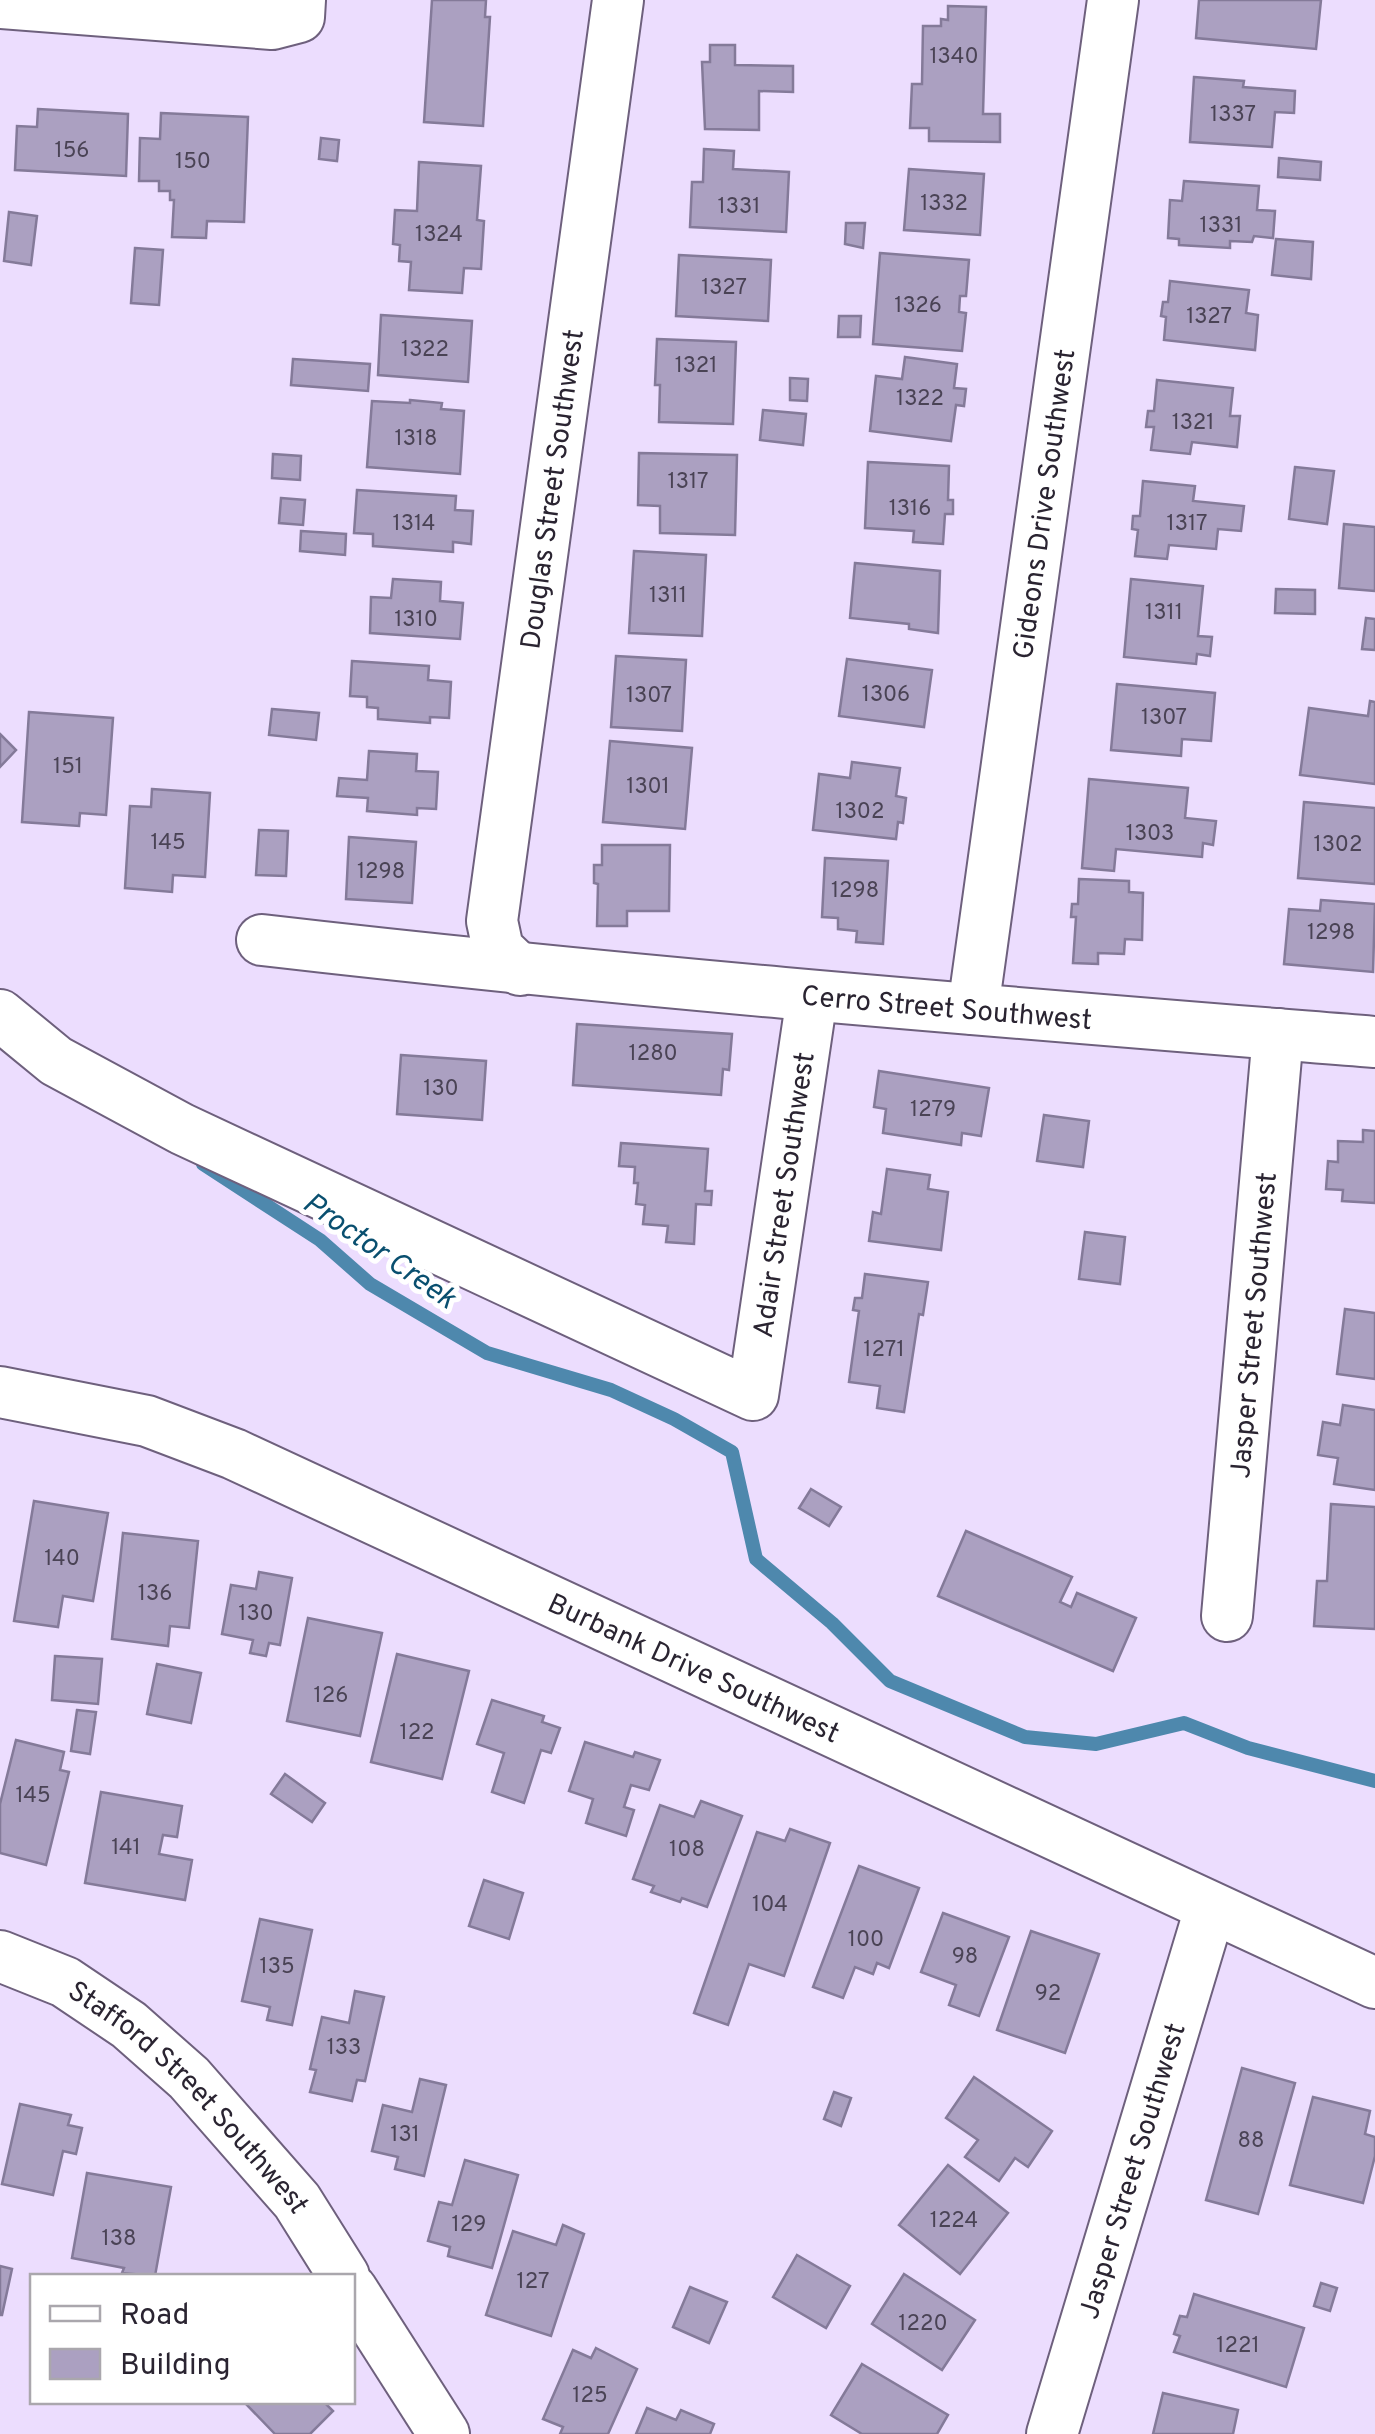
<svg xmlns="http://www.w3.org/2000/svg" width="1375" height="2434" font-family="Overpass,sans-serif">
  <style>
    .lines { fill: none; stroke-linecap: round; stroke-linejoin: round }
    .stream { stroke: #4e88ad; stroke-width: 14 }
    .building { fill: #aba0c1; stroke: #847a99; stroke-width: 2.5 }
    .street-casing { stroke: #6e607d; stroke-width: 54 }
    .street { stroke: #fff; stroke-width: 50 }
    .labels { text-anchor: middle; stroke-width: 10; stroke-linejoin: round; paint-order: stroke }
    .number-label { font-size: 22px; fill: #4a4355 }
    .street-label { font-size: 28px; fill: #2a2431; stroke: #fff }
    .water-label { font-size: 30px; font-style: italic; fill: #094f6f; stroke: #fff }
  </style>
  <rect width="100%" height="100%" fill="#ecddfe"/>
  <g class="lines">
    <!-- stream -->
    <polyline class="stream" points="203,1164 320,1240 370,1284 487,1353 611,1390 674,1419 732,1452 756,1559 832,1623 890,1681 1025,1737 1096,1744 1184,1723 1248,1748 1375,1781"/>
  </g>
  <!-- building -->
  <g class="building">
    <polygon points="432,0 486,0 485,17 490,17 483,126 424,122"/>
    <polygon points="1199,0 1321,0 1316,49 1196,38"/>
    <polygon points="948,6 986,7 983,114 1000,114 1000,142 929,141 929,128 910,128 912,84 922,84 923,26 941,26 941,19 948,20"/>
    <polygon points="710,45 735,45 735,65 793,66 793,92 759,91 759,130 705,129 702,62 710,62"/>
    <polygon points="1194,77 1244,81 1243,87 1295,91 1294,113 1275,112 1272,147 1190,142"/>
    <polygon points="38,109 128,114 126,176 15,170 17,126 37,127"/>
    <polygon points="161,113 248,117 244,222 207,221 206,238 172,237 174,200 170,200 170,191 159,191 159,181 139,181 140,138 160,139"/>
    <polygon points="321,138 339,140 337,161 319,159"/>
    <polygon points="704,149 734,151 733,169 789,172 786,232 690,227 692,182 703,182"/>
    <polygon points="1279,158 1321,162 1320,180 1278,177"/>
    <polygon points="419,162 481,166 477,220 484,221 481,269 464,268 462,293 409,290 411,262 399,261 400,245 393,244 395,210 417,211"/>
    <polygon points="909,169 984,174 980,235 904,230"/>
    <polygon points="1184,181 1259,186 1257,210 1275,211 1273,238 1254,236 1252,242 1230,241 1230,248 1179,245 1179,239 1168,238 1170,200 1182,201"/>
    <polygon points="9,212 37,216 31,265 4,261"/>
    <polygon points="846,223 865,223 863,248 845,244"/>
    <polygon points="1276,239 1313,242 1311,279 1272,275"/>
    <polygon points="135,248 163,250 159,305 131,303"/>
    <polygon points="880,253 969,260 966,296 960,296 959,312 966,313 962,351 873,344"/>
    <polygon points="679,255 771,260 768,321 676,316"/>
    <polygon points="1170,281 1249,290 1246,313 1258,315 1255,350 1164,340 1166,317 1161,316 1163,302 1168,302"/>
    <polygon points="381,315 472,321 468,382 378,375"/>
    <polygon points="839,316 861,316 860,337 838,337"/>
    <polygon points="657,339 736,342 733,424 659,422 660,385 655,385"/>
    <polygon points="905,357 957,364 954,388 966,389 964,406 956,405 951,441 870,431 876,376 902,379"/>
    <polygon points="293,359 370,364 368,391 291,385"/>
    <polygon points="790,378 808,379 807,401 790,400"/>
    <polygon points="1157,380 1233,388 1230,416 1240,416 1237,447 1192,442 1190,454 1151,450 1154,427 1146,427 1148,411 1154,411"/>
    <polygon points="410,400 442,403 441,409 464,411 460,474 367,467 372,401 410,403"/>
    <polygon points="763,410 806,414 803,445 760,440"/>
    <polygon points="639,453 737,455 735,535 660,533 660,506 638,505"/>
    <polygon points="273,454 301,456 300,480 272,478"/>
    <polygon points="868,462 949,466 948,500 953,500 953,514 945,514 943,544 913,542 914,531 865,528"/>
    <polygon points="1295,467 1334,471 1327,524 1289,519"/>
    <polygon points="1143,481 1195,486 1193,501 1244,506 1241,531 1218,529 1216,549 1169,545 1167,559 1135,556 1138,530 1132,529 1133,516 1140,516"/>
    <polygon points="357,490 456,496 455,510 473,511 471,544 453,542 453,552 373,546 373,534 354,533"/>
    <polygon points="281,498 305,500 303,525 279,523"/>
    <polygon points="1344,524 1375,527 1375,591 1339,588"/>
    <polygon points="301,531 346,534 345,555 300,551"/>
    <polygon points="634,551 706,555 702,636 629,633"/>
    <polygon points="855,563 940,571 938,633 909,629 909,624 850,618"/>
    <polygon points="393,579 441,582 440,601 463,603 460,639 370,633 371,597 391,598"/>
    <polygon points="1131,579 1203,586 1198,636 1212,637 1210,656 1197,654 1196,664 1124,657"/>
    <polygon points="1276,589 1315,590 1315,614 1275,613"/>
    <polygon points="1366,618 1375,619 1375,650 1362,649"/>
    <polygon points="616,656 686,660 682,731 611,727"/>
    <polygon points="847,659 932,670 924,727 839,716"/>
    <polygon points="352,661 429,666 428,680 451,682 449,718 430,717 430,723 378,719 378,708 367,707 367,697 350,696"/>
    <polygon points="1117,684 1215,693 1211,741 1182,739 1181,756 1111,750"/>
    <polygon points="1370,701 1375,702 1375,784 1300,775 1309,708 1368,716"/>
    <polygon points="272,709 319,713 316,740 269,735"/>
    <polygon points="29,712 113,718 106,815 80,813 79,826 22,822"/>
    <polygon points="0,734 16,750 0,767"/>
    <polygon points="610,741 692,748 685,829 603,822"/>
    <polygon points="369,751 417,754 416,771 438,772 436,809 417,808 417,815 367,811 368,798 337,796 339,778 367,780"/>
    <polygon points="852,762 900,768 896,796 906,798 903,823 898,822 896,839 813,830 819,774 850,778"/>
    <polygon points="1089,779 1188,788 1185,818 1216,821 1213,845 1203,843 1202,857 1116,849 1114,871 1082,868"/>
    <polygon points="152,789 210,793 205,877 173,875 172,892 125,888 130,806 151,807"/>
    <polygon points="1304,802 1375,808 1375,884 1298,878"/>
    <polygon points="259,830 288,831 286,876 256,875"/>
    <polygon points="349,837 416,842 412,903 346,899"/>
    <polygon points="602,845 670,845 669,911 627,911 627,926 597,926 598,884 594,883 594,865 602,865"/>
    <polygon points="825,858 888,861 883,944 856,942 857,931 838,929 838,918 822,917"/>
    <polygon points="1079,879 1129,881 1129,892 1143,893 1142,940 1125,939 1124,954 1098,953 1098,964 1073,963 1076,917 1071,917 1072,904 1078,904"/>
    <polygon points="1321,900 1375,904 1373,972 1284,964 1289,909 1320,911"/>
    <polygon points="577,1024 732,1034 729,1070 723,1069 721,1095 573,1085"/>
    <polygon points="401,1055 486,1061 482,1120 397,1114"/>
    <polygon points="879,1071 989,1088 981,1136 962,1133 961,1145 883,1133 886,1109 874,1107"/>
    <polygon points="1044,1115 1089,1121 1083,1167 1037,1161"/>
    <polygon points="1363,1130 1375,1131 1375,1203 1342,1201 1343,1190 1326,1189 1328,1161 1338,1162 1338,1141 1363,1142"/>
    <polygon points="621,1143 708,1149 705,1191 712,1191 711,1205 696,1204 694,1244 666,1242 668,1226 643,1224 645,1205 636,1204 638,1183 634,1183 635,1167 619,1166"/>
    <polygon points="887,1169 930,1175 928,1189 948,1192 941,1250 869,1241 873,1212 881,1214"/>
    <polygon points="1085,1232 1125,1237 1120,1284 1079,1279"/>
    <polygon points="865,1274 928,1282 923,1315 919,1314 904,1412 877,1408 880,1386 849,1382 859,1311 853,1310 855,1298 862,1298"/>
    <polygon points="1345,1309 1375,1313 1375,1379 1337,1374"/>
    <polygon points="1343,1405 1375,1410 1375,1490 1334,1484 1338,1458 1318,1455 1323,1422 1340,1425"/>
    <polygon points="811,1489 841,1507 829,1526 799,1508"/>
    <polygon points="34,1501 108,1513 93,1601 63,1596 58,1627 14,1621"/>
    <polygon points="1331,1504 1375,1507 1375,1629 1314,1626 1317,1581 1327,1581"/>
    <polygon points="966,1531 1072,1577 1060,1602 1071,1607 1077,1593 1136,1618 1113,1671 938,1596"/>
    <polygon points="123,1533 198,1541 189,1628 170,1626 168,1646 112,1639"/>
    <polygon points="259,1572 292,1578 280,1645 269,1643 266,1656 250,1653 253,1640 222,1634 231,1585 256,1589"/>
    <polygon points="308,1618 382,1633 360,1736 287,1721"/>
    <polygon points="397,1654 469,1671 442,1779 371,1762"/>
    <polygon points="55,1656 102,1659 98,1704 52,1700"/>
    <polygon points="157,1664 201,1673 191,1723 147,1714"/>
    <polygon points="492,1700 544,1716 542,1722 560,1728 551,1753 541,1750 524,1803 492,1792 504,1753 477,1744"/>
    <polygon points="77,1710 96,1712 90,1754 71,1751"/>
    <polygon points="16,1740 64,1752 60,1770 69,1772 46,1865 0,1853 0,1804"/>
    <polygon points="585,1742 633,1757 635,1752 660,1760 649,1790 631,1785 624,1807 634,1810 626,1836 586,1823 593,1799 569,1791"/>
    <polygon points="285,1774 325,1803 312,1822 271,1794"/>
    <polygon points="101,1792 182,1806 177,1837 163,1835 159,1854 192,1860 185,1900 85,1883"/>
    <polygon points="701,1801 742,1816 707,1907 682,1898 680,1902 651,1892 654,1886 633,1879 660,1805 694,1817"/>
    <polygon points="790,1829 830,1843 784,1976 749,1964 728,2025 694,2013 757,1832 785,1841"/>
    <polygon points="859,1866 919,1888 889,1968 877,1963 873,1974 855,1967 843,1998 813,1987"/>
    <polygon points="484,1880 523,1893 509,1939 469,1926"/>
    <polygon points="943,1913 1009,1937 979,2016 949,2005 956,1985 921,1972"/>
    <polygon points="260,1919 312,1930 292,2025 267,2020 270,2007 242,2001"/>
    <polygon points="1031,1931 1099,1954 1065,2053 997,2030"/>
    <polygon points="355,1991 384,1997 365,2081 357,2080 352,2101 310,2092 316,2070 310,2069 322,2017 349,2023"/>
    <polygon points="1242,2068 1295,2083 1258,2214 1206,2200"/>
    <polygon points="974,2077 1052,2131 1028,2167 1015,2158 999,2181 965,2157 978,2140 946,2118"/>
    <polygon points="420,2079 446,2085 424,2176 395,2169 398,2157 372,2151 383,2105 412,2112"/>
    <polygon points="834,2092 851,2098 841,2126 824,2119"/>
    <polygon points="1313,2097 1370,2111 1365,2134 1375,2137 1375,2156 1363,2203 1290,2185"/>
    <polygon points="20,2104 71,2115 68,2125 82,2128 76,2154 63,2151 53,2195 2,2184"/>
    <polygon points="465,2160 518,2175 492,2268 448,2256 450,2247 428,2241 439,2202 452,2205"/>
    <polygon points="948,2165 1008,2213 960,2274 899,2225"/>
    <polygon points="87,2173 171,2187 155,2276 122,2273 124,2268 72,2258"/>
    <polygon points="563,2225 584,2234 551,2336 486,2315 513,2231 556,2245"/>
    <polygon points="797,2255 850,2286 826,2328 773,2297"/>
    <polygon points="0,2266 12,2269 2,2315 0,2315"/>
    <polygon points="904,2274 975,2320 942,2370 872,2324"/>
    <polygon points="1321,2283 1337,2288 1330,2311 1314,2306"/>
    <polygon points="690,2287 727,2302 709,2343 673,2327"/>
    <polygon points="1194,2294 1304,2328 1286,2387 1174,2352 1180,2336 1174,2334 1180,2316 1187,2317"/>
    <polygon points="596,2348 637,2369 608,2434 560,2434 563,2427 543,2419 573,2350 591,2358"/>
    <polygon points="862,2364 948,2415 937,2434 862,2434 831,2415"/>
    <polygon points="1163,2393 1238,2410 1233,2434 1153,2434"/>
    <polygon points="324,2402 333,2411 310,2434 275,2434 245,2403"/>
    <polygon points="647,2408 676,2420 681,2410 714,2424 710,2434 636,2434"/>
  </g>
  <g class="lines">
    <defs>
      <g id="street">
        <polyline points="0,3 272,24 299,17 300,0"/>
        <path id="s1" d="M 262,940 C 632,983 1003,1012 1375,1042"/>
        <path id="s2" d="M 520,970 L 498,949 L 492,921 L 618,0"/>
        <path id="s3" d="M 973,1009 L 1113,0"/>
        <path id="s4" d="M 0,1015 L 56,1061 L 182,1129 L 753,1395 L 812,997"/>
        <path id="s5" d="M 0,1392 L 147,1421 L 234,1454 L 1375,1983"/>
        <path id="s6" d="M 1227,1616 L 1278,1034"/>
        <path id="s7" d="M 0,1956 L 65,1982 L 129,2025 L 189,2078 L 297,2201 L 344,2276"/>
        <polyline points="352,2290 444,2434"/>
        <path id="s8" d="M 1052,2434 L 1210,1909"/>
      </g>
    </defs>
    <!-- street casing -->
    <use href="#street" class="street-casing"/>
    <!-- street -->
    <use href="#street" class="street"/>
  </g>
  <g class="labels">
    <!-- number labels -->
    <g class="number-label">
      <text x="954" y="63">1340</text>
      <text x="1233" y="121">1337</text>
      <text x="72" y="157">156</text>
      <text x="193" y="168">150</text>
      <text x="944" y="210">1332</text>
      <text x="739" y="213">1331</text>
      <text x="1221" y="232">1331</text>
      <text x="439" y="241">1324</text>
      <text x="724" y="294">1327</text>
      <text x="918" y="312">1326</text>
      <text x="1209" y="323">1327</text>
      <text x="425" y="356">1322</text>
      <text x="696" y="372">1321</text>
      <text x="920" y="405">1322</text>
      <text x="1193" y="429">1321</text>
      <text x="416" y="445">1318</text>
      <text x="688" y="488">1317</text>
      <text x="910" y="515">1316</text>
      <text x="414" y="530">1314</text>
      <text x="1187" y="530">1317</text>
      <text x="668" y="602">1311</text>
      <text x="1164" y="619">1311</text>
      <text x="416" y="626">1310</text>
      <text x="886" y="701">1306</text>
      <text x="649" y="702">1307</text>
      <text x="1164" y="724">1307</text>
      <text x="68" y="773">151</text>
      <text x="648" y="793">1301</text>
      <text x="860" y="818">1302</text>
      <text x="1150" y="840">1303</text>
      <text x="168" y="849">145</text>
      <text x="1338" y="851">1302</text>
      <text x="381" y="878">1298</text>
      <text x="855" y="897">1298</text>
      <text x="1331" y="939">1298</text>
      <text x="653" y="1060">1280</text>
      <text x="441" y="1095">130</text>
      <text x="933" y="1116">1279</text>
      <text x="884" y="1356">1271</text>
      <text x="62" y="1565">140</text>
      <text x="155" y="1600">136</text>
      <text x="256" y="1620">130</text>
      <text x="331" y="1702">126</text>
      <text x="417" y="1739">122</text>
      <text x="33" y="1802">145</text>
      <text x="126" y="1854">141</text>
      <text x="687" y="1856">108</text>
      <text x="770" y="1911">104</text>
      <text x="866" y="1946">100</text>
      <text x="965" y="1963">98</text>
      <text x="277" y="1973">135</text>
      <text x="1048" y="2000">92</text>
      <text x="344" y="2054">133</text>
      <text x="405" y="2141">131</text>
      <text x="1251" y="2147">88</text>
      <text x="954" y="2227">1224</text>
      <text x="469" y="2231">129</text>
      <text x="119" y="2245">138</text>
      <text x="533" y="2288">127</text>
      <text x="923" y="2330">1220</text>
      <text x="1238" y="2352">1221</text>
      <text x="590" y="2402">125</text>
    </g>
    <!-- street labels -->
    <g class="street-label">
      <text dy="10" stroke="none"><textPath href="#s2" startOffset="495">Douglas Street Southwest</textPath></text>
      <text dy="10" stroke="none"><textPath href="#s3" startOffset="510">Gideons Drive Southwest</textPath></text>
      <text dy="10" stroke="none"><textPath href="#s1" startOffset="688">Cerro Street Southwest</textPath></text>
      <text dy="10" stroke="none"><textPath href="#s4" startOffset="1048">Adair Street Southwest</textPath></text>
      <text dy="10" stroke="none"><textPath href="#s6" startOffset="292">Jasper Street Southwest</textPath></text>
      <text dy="10" stroke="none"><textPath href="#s5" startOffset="750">Burbank Drive Southwest</textPath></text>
      <text dy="10" stroke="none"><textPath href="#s7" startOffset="240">Stafford Street Southwest</textPath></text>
      <text dy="10" stroke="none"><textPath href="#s8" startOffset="275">Jasper Street Southwest</textPath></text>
    </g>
    <!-- water labels -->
    <g class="water-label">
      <text transform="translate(380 1250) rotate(35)" y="10">Proctor Creek</text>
    </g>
  </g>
  <!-- legend -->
  <rect x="30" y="2274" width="325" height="130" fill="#ffffff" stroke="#aaa7ad" stroke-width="2.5"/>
  <rect x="50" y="2306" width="50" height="15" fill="#ffffff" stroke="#aaa7ad" stroke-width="2.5"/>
  <text x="120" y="2324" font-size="30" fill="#2a2431">Road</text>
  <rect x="50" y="2349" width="50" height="30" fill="#aba0c1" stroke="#aaa7ad" stroke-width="2.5"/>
  <text x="120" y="2374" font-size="30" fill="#2a2431">Building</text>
</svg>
